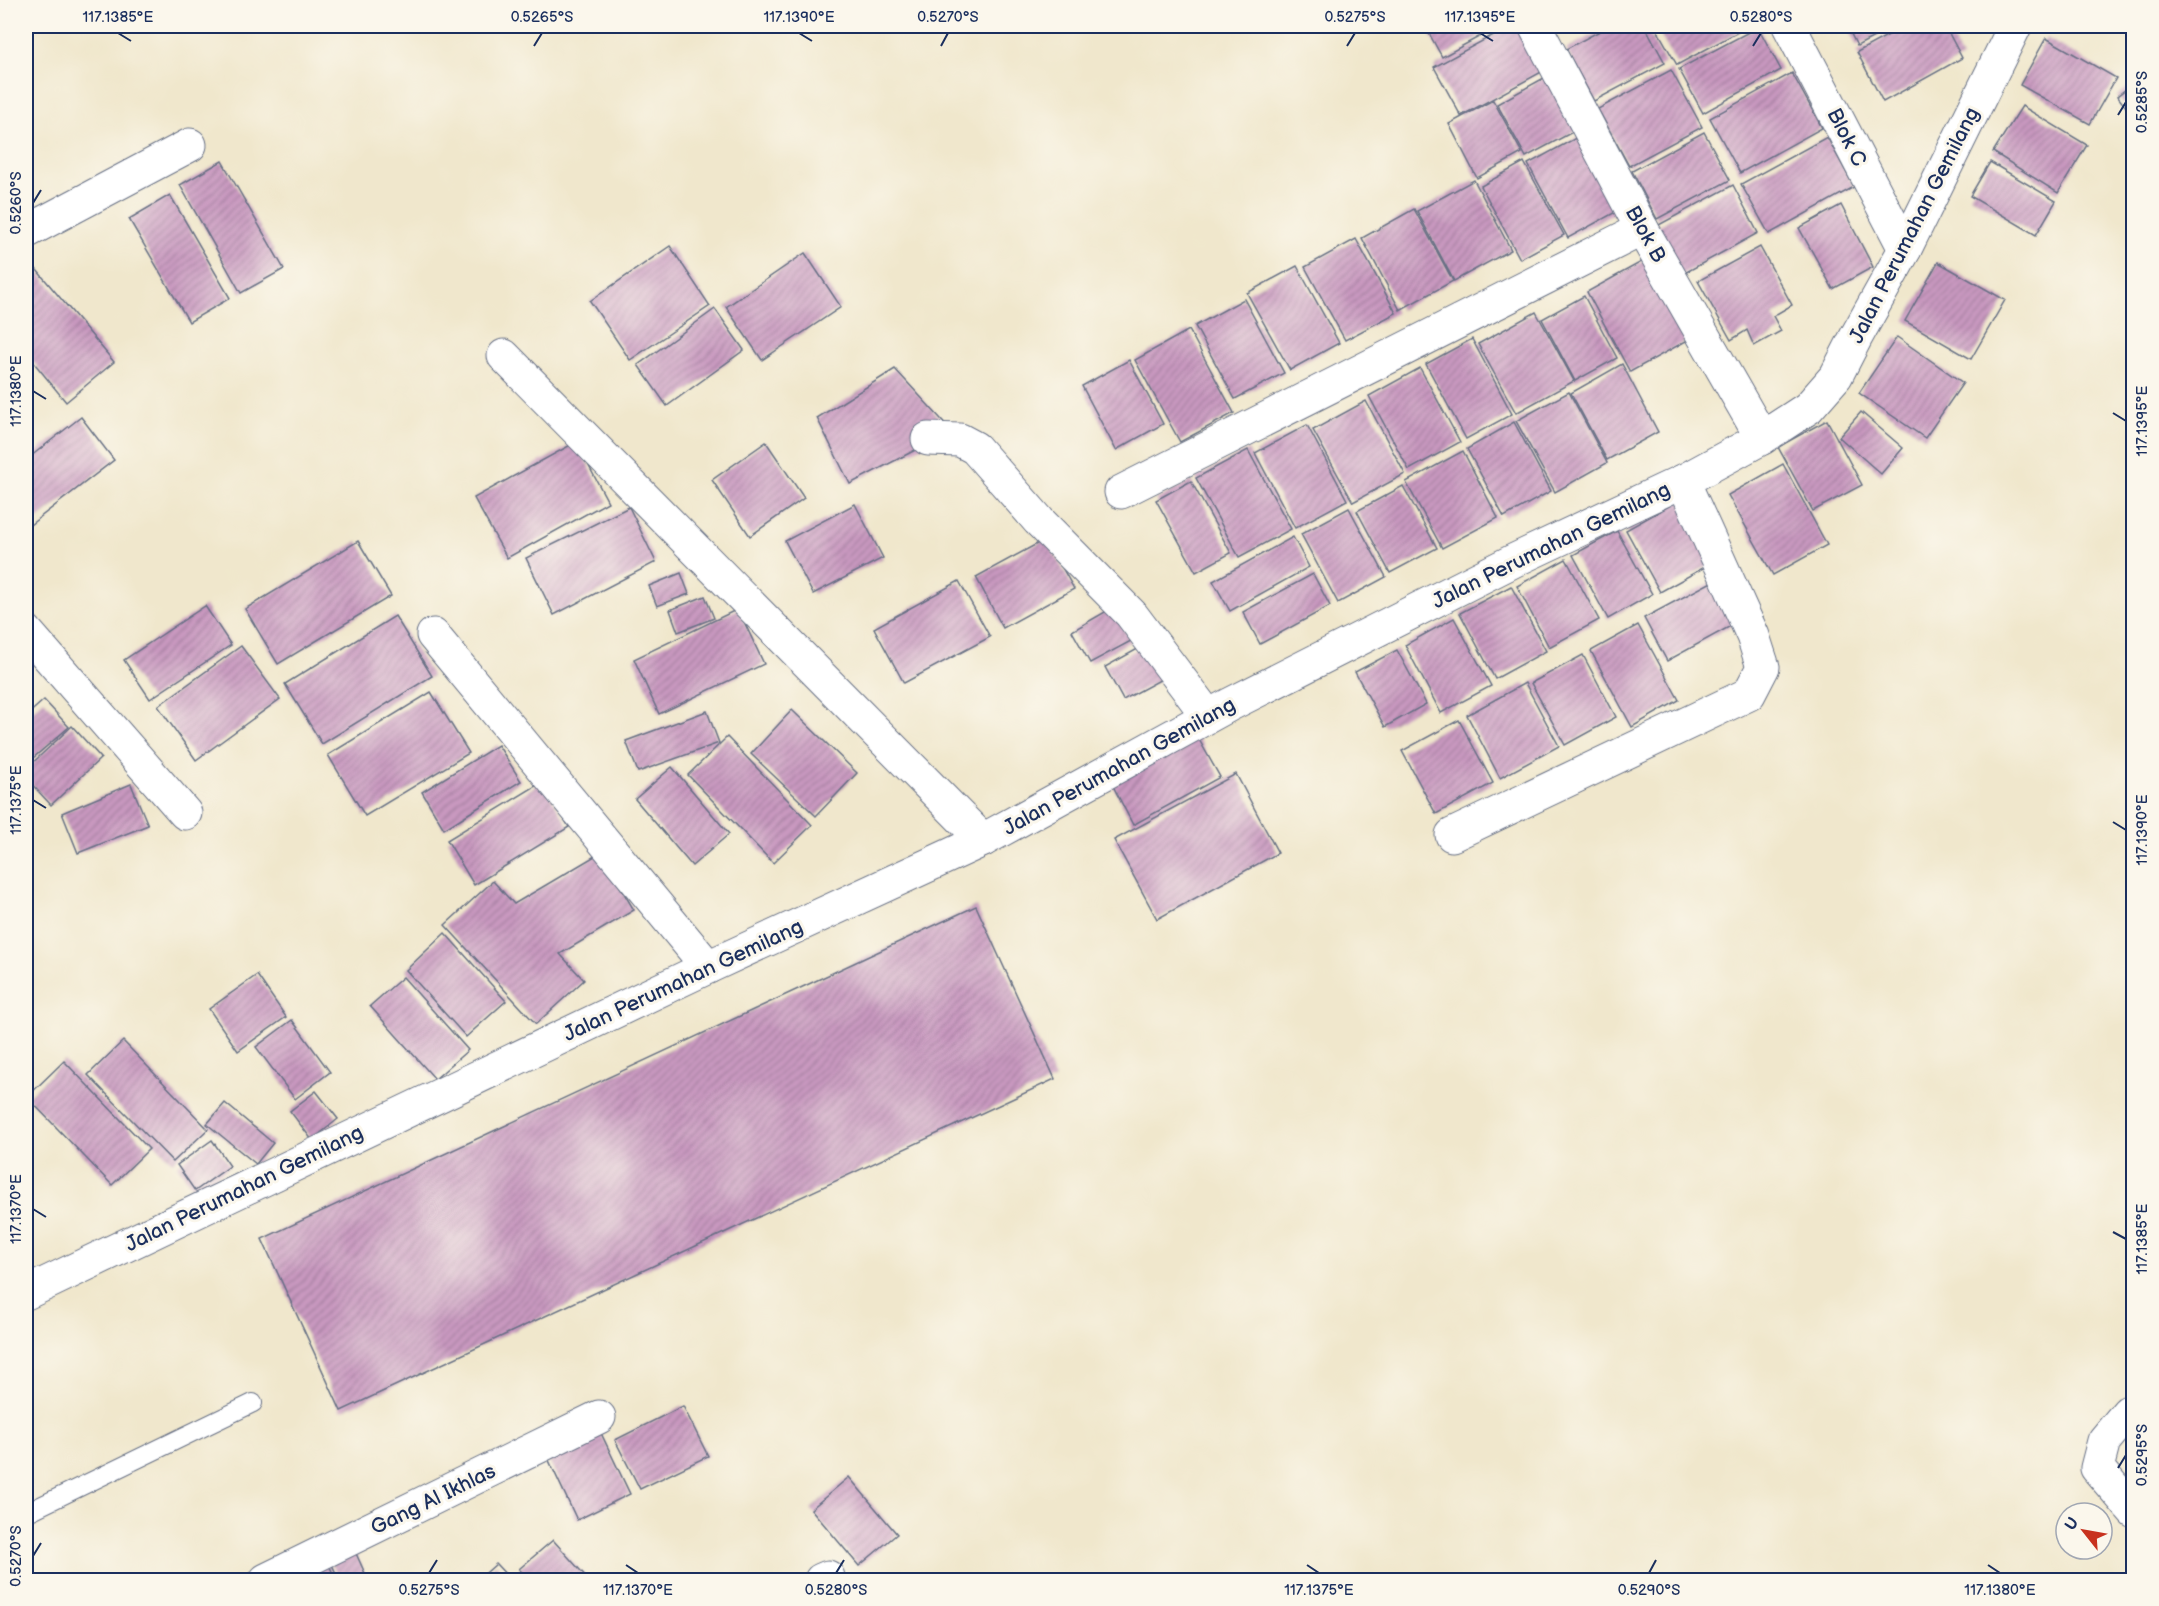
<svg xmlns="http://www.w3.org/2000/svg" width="2159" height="1606" font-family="'Balsamiq Sans',sans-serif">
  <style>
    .building { fill: url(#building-hatch) }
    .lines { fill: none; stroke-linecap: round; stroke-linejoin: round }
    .service-casing { stroke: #666f84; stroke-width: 20 }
    .minor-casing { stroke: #666f84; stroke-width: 35 }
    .service { stroke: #fff; stroke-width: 18 }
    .minor { stroke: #fff; stroke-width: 33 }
    .ticks { fill: none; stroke: #1b2f5e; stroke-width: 2 }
    .labels { text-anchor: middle; stroke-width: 6; stroke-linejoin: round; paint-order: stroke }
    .street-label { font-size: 21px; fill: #1b2f5e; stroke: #fbf7ec }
    .neatline { fill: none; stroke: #1b2f5e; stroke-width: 2 }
    .ticks-label { font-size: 15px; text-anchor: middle; fill: #1b2f5e }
  </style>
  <defs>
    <pattern id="building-hatch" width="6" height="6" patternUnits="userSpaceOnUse" patternTransform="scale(1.5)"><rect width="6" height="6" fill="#c999c0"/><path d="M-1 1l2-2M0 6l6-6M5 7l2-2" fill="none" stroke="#a27d9f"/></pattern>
  </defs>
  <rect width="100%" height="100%" fill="#fbf7ec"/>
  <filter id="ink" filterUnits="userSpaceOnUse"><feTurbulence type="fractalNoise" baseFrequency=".0167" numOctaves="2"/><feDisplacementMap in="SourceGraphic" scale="12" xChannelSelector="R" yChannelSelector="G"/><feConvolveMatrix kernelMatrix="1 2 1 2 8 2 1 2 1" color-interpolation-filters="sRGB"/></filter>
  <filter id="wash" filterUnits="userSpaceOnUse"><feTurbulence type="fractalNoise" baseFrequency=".008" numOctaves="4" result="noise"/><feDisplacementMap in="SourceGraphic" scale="24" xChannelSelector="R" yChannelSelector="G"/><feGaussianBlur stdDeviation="1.35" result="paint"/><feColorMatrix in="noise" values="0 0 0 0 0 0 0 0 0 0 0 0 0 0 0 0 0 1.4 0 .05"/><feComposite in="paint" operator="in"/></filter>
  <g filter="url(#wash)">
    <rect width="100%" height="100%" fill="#f0e7cc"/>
    <g id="blocks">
      <!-- building -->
      <g class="building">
        <polygon points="1425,26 1499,26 1442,57"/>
        <polygon points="1510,26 1524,26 1547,69 1461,116 1434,67"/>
        <polygon points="1609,26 1645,26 1665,63 1594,101 1566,49"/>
        <polygon points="1655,26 1749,26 1677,65"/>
        <polygon points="1847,26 1895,26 1857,46"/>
        <polygon points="1905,26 1945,26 1962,58 1883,102 1857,52"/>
        <polygon points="1758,27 1781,70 1703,113 1679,69"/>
        <polygon points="2046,38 2116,78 2090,124 2020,85"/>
        <polygon points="1671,70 1702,127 1629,166 1598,109"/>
        <polygon points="1553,73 1582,127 1526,157 1497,104"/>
        <polygon points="1792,73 1822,128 1740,173 1710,118"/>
        <polygon points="2134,83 2134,117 2117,96"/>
        <polygon points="1493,100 1522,153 1477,178 1449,124"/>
        <polygon points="2022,106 2087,145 2058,193 1993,152"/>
        <polygon points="1704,132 1730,180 1657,219 1632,171"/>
        <polygon points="1585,133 1625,207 1568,238 1528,164"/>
        <polygon points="1827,137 1854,187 1769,234 1741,184"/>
        <polygon points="222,161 284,269 241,293 180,185"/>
        <polygon points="1524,162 1564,235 1520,259 1481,186"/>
        <polygon points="1990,162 2056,201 2036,235 1970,196"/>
        <polygon points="1474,180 1511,250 1454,281 1417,211"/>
        <polygon points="1733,185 1758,233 1681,275 1655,227"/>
        <polygon points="170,195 230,298 189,322 129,219"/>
        <polygon points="1841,205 1873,267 1833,289 1799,228"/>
        <polygon points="1414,209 1453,281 1400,310 1362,238"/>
        <polygon points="1356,239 1396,313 1345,340 1305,267"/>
        <polygon points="670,246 710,306 630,360 590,301"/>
        <polygon points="1760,247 1792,305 1773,316 1781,331 1754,346 1747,330 1731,340 1698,281"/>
        <polygon points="805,253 841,307 762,360 726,307"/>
        <polygon points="1654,255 1697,335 1630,372 1587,292"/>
        <polygon points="26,257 114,362 66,402 26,353"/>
        <polygon points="1938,262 2005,300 1971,359 1905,321"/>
        <polygon points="1297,266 1339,343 1290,370 1247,293"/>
        <polygon points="1584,296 1617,358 1575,381 1542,319"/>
        <polygon points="1244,299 1284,373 1235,399 1195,326"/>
        <polygon points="715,309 744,350 667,406 638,365"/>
        <polygon points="1536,312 1574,381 1516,413 1478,344"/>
        <polygon points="1189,330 1234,413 1180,442 1135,360"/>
        <polygon points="1897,337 1963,383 1925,438 1859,393"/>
        <polygon points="1472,339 1512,414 1466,439 1426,364"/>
        <polygon points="1129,360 1163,424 1116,450 1082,386"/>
        <polygon points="1622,364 1658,432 1607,460 1571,393"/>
        <polygon points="1420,368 1460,442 1409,470 1369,396"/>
        <polygon points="895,369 952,431 850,484 817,418"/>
        <polygon points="1569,392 1607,463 1555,492 1516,421"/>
        <polygon points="1366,401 1405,474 1353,502 1313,430"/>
        <polygon points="1861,412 1903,448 1881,474 1839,437"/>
        <polygon points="81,417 114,460 26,528 26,460"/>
        <polygon points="1827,420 1862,485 1813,511 1778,447"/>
        <polygon points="1514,422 1551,491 1504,517 1467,449"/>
        <polygon points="1307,425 1347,500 1295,528 1255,453"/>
        <polygon points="576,442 608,502 507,558 474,498"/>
        <polygon points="766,442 804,498 750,536 712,480"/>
        <polygon points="1248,450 1291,529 1239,557 1196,478"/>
        <polygon points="1463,451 1498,518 1442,548 1406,482"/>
        <polygon points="1783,464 1827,545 1773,575 1728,495"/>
        <polygon points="1191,481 1231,553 1196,572 1156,500"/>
        <polygon points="1403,486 1437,548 1390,573 1357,511"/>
        <polygon points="1680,500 1714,562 1660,592 1626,530"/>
        <polygon points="855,504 883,558 813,594 785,541"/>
        <polygon points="629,507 656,562 554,615 526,558"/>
        <polygon points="1349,508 1386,577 1338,603 1301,534"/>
        <polygon points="1617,531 1652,594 1608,619 1573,555"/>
        <polygon points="1293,537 1309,567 1230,611 1213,581"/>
        <polygon points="1046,539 1074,589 1003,628 976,577"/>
        <polygon points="358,541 391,596 278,664 245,609"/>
        <polygon points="1566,559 1599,620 1549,647 1517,586"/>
        <polygon points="681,573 689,594 657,606 649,586"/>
        <polygon points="1313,574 1330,606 1260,644 1243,612"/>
        <polygon points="1717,579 1740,621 1667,661 1644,618"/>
        <polygon points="959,581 990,637 904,683 874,628"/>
        <polygon points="1511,586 1546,651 1495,679 1460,613"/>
        <polygon points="705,596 714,618 678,632 670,610"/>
        <polygon points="205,606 231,645 150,699 124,660"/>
        <polygon points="1112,608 1131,641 1090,663 1072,631"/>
        <polygon points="738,609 764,664 659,714 634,659"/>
        <polygon points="395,616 432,676 322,744 285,684"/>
        <polygon points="1454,618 1491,686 1441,713 1405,645"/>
        <polygon points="1638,625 1679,700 1632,727 1591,651"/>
        <polygon points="241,646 280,699 196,760 158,706"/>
        <polygon points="1143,646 1160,680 1123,700 1105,667"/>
        <polygon points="1397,650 1426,704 1385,727 1355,672"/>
        <polygon points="1583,655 1616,717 1565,745 1531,683"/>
        <polygon points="1525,683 1559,746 1500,778 1467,715"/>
        <polygon points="431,692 469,753 365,816 328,755"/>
        <polygon points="44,700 69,727 26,764 26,716"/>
        <polygon points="792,710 857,773 816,816 751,754"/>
        <polygon points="707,711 719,743 638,772 626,741"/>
        <polygon points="1459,720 1493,783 1436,814 1402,751"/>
        <polygon points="72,726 101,758 51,805 26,778 26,769"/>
        <polygon points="1197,736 1220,777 1133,825 1111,782"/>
        <polygon points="727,737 812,825 773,863 688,775"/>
        <polygon points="498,745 521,781 444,829 422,792"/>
        <polygon points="672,767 729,834 692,866 635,799"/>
        <polygon points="1236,774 1278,853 1157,919 1114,840"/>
        <polygon points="542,782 569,827 474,885 447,840"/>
        <polygon points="131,784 148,825 78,853 62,813"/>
        <polygon points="600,853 634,910 560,954 584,980 536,1024 445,925 493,881 514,904"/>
        <polygon points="976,906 1055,1079 341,1411 262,1239"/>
        <polygon points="445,933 506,1001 466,1037 406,970"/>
        <polygon points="257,975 286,1017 238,1051 209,1009"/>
        <polygon points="403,977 468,1050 435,1079 370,1006"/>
        <polygon points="292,1020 330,1072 295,1099 256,1047"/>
        <polygon points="123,1041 208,1129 173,1162 88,1075"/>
        <polygon points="64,1061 149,1149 112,1185 27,1097"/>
        <polygon points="316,1091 338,1119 312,1140 290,1111"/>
        <polygon points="225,1103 273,1143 256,1164 207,1124"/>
        <polygon points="212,1140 230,1166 195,1191 177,1165"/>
        <polygon points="683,1406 708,1456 640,1489 615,1440"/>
        <polygon points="599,1429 630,1494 577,1520 546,1454"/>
        <polygon points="849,1477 897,1534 859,1566 811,1509"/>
        <polygon points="553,1540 589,1580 529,1580 519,1569"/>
        <polygon points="354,1549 368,1580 339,1580 330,1560"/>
        <polygon points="496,1564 511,1580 478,1580"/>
        <polygon points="329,1565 336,1580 293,1580"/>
      </g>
    </g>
  </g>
  <g filter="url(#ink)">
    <use href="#blocks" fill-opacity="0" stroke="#666f84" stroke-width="1.5"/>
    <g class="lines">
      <defs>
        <polyline id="service" points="26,1513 253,1403"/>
        <g id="minor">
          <polyline points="1535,26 1642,229 1762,438"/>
          <polyline points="1789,26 1905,249"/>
          <polyline points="26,232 190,145"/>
          <polyline points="504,356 983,840"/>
          <polyline points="928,439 960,440 975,448 1039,521 1131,614 1208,716"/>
          <polyline points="1121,492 1642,229"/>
          <polyline points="26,631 185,813"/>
          <polyline points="433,635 708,967"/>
          <polyline points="1452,835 1749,694 1763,667 1753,636 1683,481"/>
          <polyline points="26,1293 708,967 983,840 1229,705 1515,560 1683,481 1762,438 1808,408 1836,376 1856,337 1905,249 2015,26"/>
          <polyline points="2134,1410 2128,1412 2104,1441 2097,1468 2134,1511"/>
          <polyline points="266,1580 599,1417"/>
          <polyline points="821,1580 828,1577"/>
        </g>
      </defs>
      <!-- service casing -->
      <use href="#service" class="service-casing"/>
      <!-- minor casing -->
      <use href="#minor" class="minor-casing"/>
      <!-- service -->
      <use href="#service" class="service"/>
      <!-- minor -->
      <use href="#minor" class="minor"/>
    </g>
  </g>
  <!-- ticks -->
  <path class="ticks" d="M 118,33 L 131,41M 799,33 L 812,41M 1480,33 L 1493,41M 534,46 L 542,33M 941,46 L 948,33M 1347,46 L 1355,33M 1753,46 L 1761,33M 2118,115 L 2126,102M 33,203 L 41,190M 33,391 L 46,399M 2113,413 L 2126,421M 33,800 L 46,808M 2113,822 L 2126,830M 33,1209 L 46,1217M 2113,1232 L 2126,1239M 2118,1468 L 2126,1455M 33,1556 L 41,1543M 626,1565 L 638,1573M 1307,1565 L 1319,1573M 1988,1565 L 2000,1573M 429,1573 L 437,1560M 836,1573 L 844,1560M 1649,1573 L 1656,1560"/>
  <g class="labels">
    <!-- street labels -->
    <g class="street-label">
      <text transform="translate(1847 137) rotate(63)" y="7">Blok C</text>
      <text transform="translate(1914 225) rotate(-63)" y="7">Jalan Perumahan Gemilang</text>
      <text transform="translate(1646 234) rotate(61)" y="7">Blok B</text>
      <text transform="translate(1551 545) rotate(-26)" y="7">Jalan Perumahan Gemilang</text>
      <text transform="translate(1119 766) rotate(-29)" y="7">Jalan Perumahan Gemilang</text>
      <text transform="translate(683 980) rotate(-25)" y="7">Jalan Perumahan Gemilang</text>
      <text transform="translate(244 1188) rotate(-26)" y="7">Jalan Perumahan Gemilang</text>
      <text transform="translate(433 1499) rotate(-26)" y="7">Gang Al Ikhlas</text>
    </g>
  </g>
  <!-- margin -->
  <rect width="2159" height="1606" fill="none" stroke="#fbf7ec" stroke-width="66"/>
  <!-- north arrow -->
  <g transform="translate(2084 1531) rotate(301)"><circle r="28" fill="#fbf7ec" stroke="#a1a7b3" stroke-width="1.5"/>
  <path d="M0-4.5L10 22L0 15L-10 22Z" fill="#c8321e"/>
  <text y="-9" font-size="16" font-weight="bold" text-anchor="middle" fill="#1b2f5e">U</text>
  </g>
  <rect x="33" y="33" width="2093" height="1540" class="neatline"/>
  <g class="ticks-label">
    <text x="118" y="22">117.1385°E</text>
    <text x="542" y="22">0.5265°S</text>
    <text x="799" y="22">117.1390°E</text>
    <text x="948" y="22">0.5270°S</text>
    <text x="1355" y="22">0.5275°S</text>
    <text x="1480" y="22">117.1395°E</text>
    <text x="1761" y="22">0.5280°S</text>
    <text transform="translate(2142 102) rotate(-90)" y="5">0.5285°S</text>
    <text transform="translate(16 203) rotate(-90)" y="5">0.5260°S</text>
    <text transform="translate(16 391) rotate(-90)" y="5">117.1380°E</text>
    <text transform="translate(2142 421) rotate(-90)" y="5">117.1395°E</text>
    <text transform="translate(16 800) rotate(-90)" y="5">117.1375°E</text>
    <text transform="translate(2142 830) rotate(-90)" y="5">117.1390°E</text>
    <text transform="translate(16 1209) rotate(-90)" y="5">117.1370°E</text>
    <text transform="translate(2142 1239) rotate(-90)" y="5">117.1385°E</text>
    <text transform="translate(2142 1455) rotate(-90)" y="5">0.5295°S</text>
    <text transform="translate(16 1556) rotate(-90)" y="5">0.5270°S</text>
    <text x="429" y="1595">0.5275°S</text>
    <text x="638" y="1595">117.1370°E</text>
    <text x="836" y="1595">0.5280°S</text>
    <text x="1319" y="1595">117.1375°E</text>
    <text x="1649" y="1595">0.5290°S</text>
    <text x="2000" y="1595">117.1380°E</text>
  </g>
</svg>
